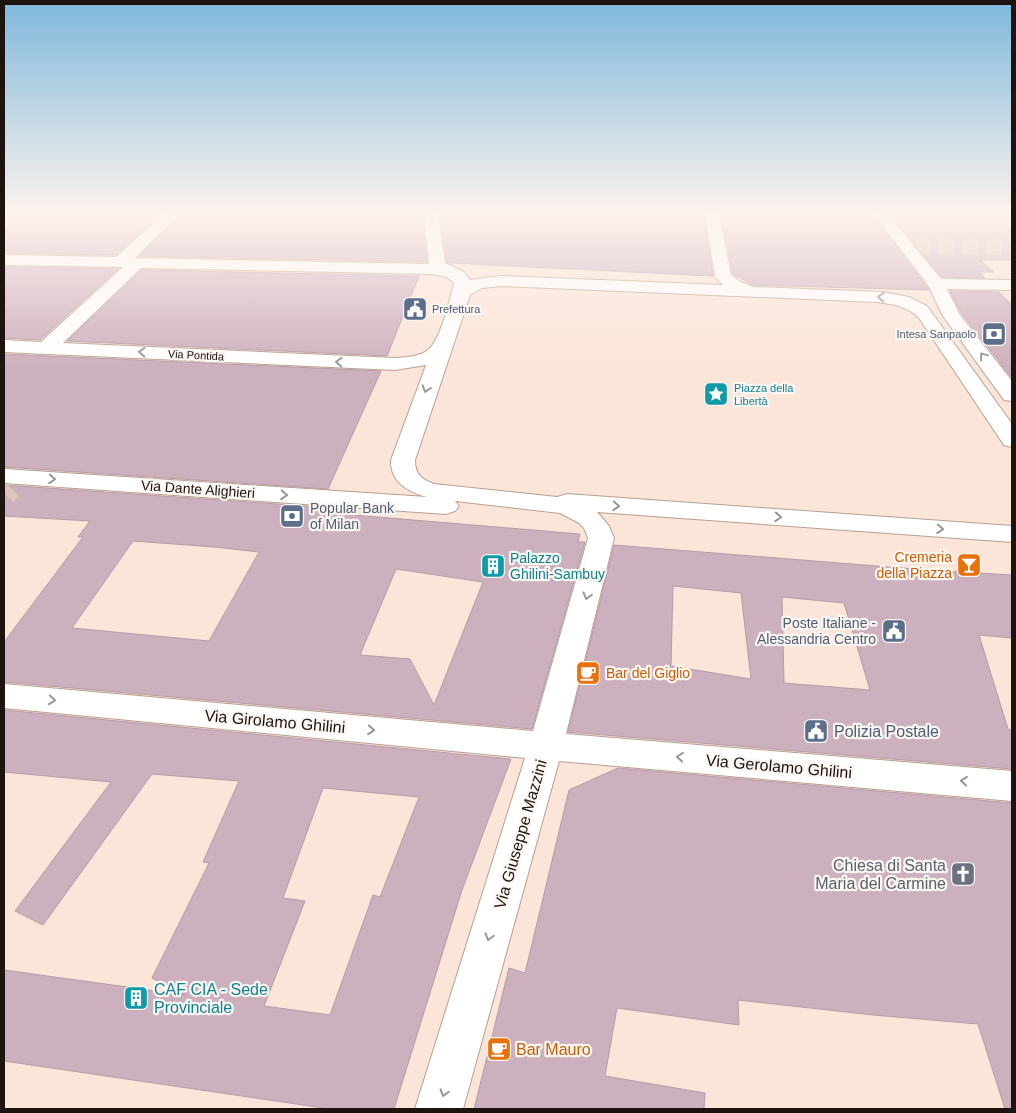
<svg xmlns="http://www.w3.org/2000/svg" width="1016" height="1113" font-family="Arial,sans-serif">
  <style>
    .building { fill: #cdb0be; stroke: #b79aa8; fill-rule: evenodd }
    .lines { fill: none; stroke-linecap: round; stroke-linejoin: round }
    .minor-tunnel-far1 { stroke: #dac6ba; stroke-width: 16; stroke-dasharray: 16 8; stroke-linecap: butt }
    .minor-tunnel { stroke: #dac6ba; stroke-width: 26; stroke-dasharray: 26 13; stroke-linecap: butt }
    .minor-casing { stroke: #b99f8f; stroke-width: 2 }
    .minor { fill: #fff; fill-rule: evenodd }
    .oneway { stroke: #9a9593 }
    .labels { text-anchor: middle; stroke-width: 4.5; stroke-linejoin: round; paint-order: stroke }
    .far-service-label { font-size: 11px; fill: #4e5e75; stroke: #fcf6f3; text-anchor: start }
    .far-street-label { font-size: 11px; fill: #1e140f; stroke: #fcf6f3 }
    .far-culture-label { font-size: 11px; fill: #0d838f; stroke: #fcf6f3; text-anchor: start }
    .street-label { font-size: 14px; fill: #1e140f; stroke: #fcf6f3 }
    .service-label { font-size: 14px; fill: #4e5e75; stroke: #fcf6f3; text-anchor: start }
    .food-label { font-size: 14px; fill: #c56008; stroke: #fcf6f3; text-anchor: end }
    .culture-label { font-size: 14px; fill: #0d838f; stroke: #fcf6f3; text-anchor: start }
    .near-street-label { font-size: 16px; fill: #1e140f; stroke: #fcf6f3 }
    .near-service-label { font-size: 16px; fill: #4e5e75; stroke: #fcf6f3; text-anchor: start }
    .near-worship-label { font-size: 16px; fill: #5b616d; stroke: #fcf6f3; text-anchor: end }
    .near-culture-label { font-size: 16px; fill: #0d838f; stroke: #fcf6f3; text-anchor: start }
    .near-food-label { font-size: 16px; fill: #c56008; stroke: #fcf6f3; text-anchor: start }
  </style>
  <rect width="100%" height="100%" fill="#fbe5d8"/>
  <!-- building -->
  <g class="building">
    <polygon points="4,213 163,213 115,255 4,253"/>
    <polygon points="182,213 422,213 427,262 139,256"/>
    <polygon points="440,213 703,213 713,276 450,263 447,262"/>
    <polygon points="721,213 765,213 767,215 826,217 825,213 871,213 929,290 753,285 733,274"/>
    <polygon points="889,213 989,213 1012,215 1012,260 980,260 994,272 979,272 985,278 942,277"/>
    <polygon points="4,267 118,269 40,340 4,338"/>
    <polygon points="142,270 419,276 387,356 67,341"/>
    <polygon points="950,291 999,292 1012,305 1012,378 962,314"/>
    <polygon points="4,354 381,371 328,489 4,467"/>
    <path d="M 4,485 L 320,507 L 318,512 L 580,534 L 578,542 L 585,542 L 532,729 L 4,682 L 4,642 L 83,537 L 78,537 L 90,521 L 4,516 ZM 133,541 L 214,547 L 259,552 L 209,641 L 72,628 ZM 396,569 L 483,582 L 434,705 L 410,659 L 360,655 Z"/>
    <path d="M 614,545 L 927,570 L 1012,575 L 1012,638 L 979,635 L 1008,729 L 1012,730 L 1012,769 L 568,732 ZM 673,586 L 741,593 L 751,679 L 671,666 ZM 782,597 L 844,603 L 870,690 L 784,683 Z"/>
    <path d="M 4,710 L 511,759 L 462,890 L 394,1109 L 330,1109 L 4,1061 L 4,970 L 185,995 L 152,978 L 209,863 L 203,862 L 239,781 L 152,774 L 43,925 L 15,911 L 111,782 L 4,772 ZM 323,788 L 419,797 L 380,897 L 373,895 L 330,1015 L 264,1006 L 305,901 L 283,898 Z"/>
    <polygon points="618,768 1012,803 1012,1109 1005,1109 978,1024 873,1015 738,1000 739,1025 617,1008 605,1076 705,1093 704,1109 474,1109 509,968 525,973 569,790"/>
  </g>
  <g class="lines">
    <!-- minor-tunnel-far1 -->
    <polyline class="minor-tunnel-far1" points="914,246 1012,247"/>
    <!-- minor-tunnel -->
    <polyline class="minor-tunnel" points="4,493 10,487"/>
    <defs>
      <g id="minor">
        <path d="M 165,213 L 180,213 L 135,258 L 429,264 L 424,213 L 438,213 L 445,263 L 464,272 L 470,280 L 502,276 L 723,285 L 715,277 L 705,213 L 719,213 L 731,275 L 739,281 L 753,287 L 883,292 L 909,297 L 927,306 L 1012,424 L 1012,447 L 1004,445 L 919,318 C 907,306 893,304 876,302 L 502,286 L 482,288 L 470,295 L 415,460 C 415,474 421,479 434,484 L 557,497 L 567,494 L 1012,526 L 1012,542 L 597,512 L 609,526 L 614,538 L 566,734 L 1012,771 L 1012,801 L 559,761 L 463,1109 L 415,1109 L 525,758 L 4,708 L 4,684 L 533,731 L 588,538 L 584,528 L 579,523 L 560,513 L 455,501 L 459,506 L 455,511 L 446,514 L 4,483 L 4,469 L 427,497 C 408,492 390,482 391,460 L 426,365 L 395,370 L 4,352 L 4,340 L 41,342 L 123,267 L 4,265 L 4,255 L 116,257 ZM 141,268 L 432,274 L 447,277 L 454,283 C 450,298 441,339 429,349 C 420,357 407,357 395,358 L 63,343 Z"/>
        <polygon points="873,213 887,213 941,279 1012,280 1012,290 947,289 960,315 1012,381 1012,401 1004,400 943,316 928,285"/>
      </g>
    </defs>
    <!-- minor casing -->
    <use href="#minor" class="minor-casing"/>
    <!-- minor -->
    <use href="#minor" class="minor"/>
  </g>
  <!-- one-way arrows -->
  <defs><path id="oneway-chevron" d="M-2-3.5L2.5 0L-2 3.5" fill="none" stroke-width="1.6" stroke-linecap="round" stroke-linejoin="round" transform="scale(1.25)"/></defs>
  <g class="oneway">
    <use href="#oneway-chevron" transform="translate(881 297) rotate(-175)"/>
    <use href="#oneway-chevron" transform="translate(142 352) rotate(-177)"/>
    <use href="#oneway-chevron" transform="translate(983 356) rotate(-127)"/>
    <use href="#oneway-chevron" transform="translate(339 362) rotate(-177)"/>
    <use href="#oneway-chevron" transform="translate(426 389) rotate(108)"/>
    <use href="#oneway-chevron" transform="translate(52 479) rotate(4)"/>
    <use href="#oneway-chevron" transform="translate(284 495) rotate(4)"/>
    <use href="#oneway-chevron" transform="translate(616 506) rotate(4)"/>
    <use href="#oneway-chevron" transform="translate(778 517) rotate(4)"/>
    <use href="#oneway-chevron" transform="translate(940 529) rotate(4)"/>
    <use href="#oneway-chevron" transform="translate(587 596) rotate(105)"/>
    <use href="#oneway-chevron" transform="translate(52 700) rotate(5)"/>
    <use href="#oneway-chevron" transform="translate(371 730) rotate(5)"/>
    <use href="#oneway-chevron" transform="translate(680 757) rotate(-175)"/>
    <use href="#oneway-chevron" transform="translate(964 781) rotate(-175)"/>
    <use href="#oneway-chevron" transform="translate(489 937) rotate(106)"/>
    <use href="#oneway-chevron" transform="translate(444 1093) rotate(106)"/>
  </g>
  <!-- sky -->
  <linearGradient id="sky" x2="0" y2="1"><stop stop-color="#7eb8dc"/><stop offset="0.58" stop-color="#fdf3ed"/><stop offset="1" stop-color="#fdf3ed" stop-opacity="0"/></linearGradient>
  <rect width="1016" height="368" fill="url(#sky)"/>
  <!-- icons -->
  <defs>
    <symbol id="civic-square" viewBox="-11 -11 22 22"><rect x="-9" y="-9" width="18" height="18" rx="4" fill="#5c6f8a" stroke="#fcf6f3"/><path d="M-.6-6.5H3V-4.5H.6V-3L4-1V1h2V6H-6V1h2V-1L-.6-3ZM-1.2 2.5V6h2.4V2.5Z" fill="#fff"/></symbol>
    <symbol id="bank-square" viewBox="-11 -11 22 22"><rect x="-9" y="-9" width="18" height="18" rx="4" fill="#5c6f8a" stroke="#fcf6f3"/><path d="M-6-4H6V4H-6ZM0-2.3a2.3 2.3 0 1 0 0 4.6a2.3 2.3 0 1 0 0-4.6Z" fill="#fff"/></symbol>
    <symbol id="sight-square" viewBox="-11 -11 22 22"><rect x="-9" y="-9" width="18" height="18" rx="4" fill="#0f9aa8" stroke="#fcf6f3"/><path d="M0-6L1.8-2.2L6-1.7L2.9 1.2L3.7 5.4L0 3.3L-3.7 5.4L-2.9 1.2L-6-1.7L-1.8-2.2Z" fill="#fff"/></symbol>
    <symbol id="bar-square" viewBox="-11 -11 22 22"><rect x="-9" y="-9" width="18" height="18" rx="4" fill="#e8710a" stroke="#fcf6f3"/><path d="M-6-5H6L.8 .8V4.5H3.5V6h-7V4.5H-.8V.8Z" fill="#fff"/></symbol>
    <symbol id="building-square" viewBox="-11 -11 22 22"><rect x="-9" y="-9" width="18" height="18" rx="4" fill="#0f9aa8" stroke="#fcf6f3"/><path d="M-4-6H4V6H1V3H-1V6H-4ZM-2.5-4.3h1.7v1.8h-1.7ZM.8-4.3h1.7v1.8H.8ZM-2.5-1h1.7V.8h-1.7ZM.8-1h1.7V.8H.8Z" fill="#fff"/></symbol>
    <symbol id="cafe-square" viewBox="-11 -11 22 22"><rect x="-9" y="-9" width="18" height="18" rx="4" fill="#e8710a" stroke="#fcf6f3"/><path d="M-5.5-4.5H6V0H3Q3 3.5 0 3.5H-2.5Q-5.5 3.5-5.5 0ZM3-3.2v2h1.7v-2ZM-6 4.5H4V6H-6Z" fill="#fff"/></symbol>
    <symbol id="church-square" viewBox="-11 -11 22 22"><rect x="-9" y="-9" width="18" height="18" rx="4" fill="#6b7280" stroke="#fcf6f3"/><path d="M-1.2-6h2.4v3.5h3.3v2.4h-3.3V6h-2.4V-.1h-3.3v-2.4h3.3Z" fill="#fff"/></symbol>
  </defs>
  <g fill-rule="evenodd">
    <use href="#civic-square" x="401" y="295" width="28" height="28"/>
    <use href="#bank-square" x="980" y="320" width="28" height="28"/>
    <use href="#sight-square" x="702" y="380" width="28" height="28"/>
    <use href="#bank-square" x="278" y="502" width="28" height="28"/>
    <use href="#bar-square" x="955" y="551" width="28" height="28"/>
    <use href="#building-square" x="479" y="552" width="28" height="28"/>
    <use href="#civic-square" x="880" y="617" width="28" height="28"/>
    <use href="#cafe-square" x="574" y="659" width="28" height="28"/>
    <use href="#civic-square" x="802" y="717" width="28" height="28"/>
    <use href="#church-square" x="949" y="860" width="28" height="28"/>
    <use href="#building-square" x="122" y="984" width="28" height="28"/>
    <use href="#cafe-square" x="485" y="1035" width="28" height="28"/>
  </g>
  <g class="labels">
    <!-- far-service labels -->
    <g class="far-service-label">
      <text x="432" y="313">Prefettura</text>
      <text x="976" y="338" text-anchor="end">Intesa Sanpaolo</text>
    </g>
    <!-- far-street labels -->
    <g class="far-street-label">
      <text transform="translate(196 355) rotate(3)" y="4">Via Pontida</text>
    </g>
    <!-- far-culture labels -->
    <g class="far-culture-label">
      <text x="734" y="392">Piazza della<tspan x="734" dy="13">Libertà</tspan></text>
    </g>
    <!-- street labels -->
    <g class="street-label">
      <text transform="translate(198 489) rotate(4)" y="5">Via Dante Alighieri</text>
    </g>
    <!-- service labels -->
    <g class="service-label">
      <text x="310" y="513">Popular Bank<tspan x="310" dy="16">of Milan</tspan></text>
      <text x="876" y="628" text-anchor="end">Poste Italiane -<tspan x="876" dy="16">Alessandria Centro</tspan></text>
    </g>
    <!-- food labels -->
    <g class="food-label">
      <text x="952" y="562">Cremeria<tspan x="952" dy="16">della Piazza</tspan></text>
      <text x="606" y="678" text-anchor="start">Bar del Giglio</text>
    </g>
    <!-- culture labels -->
    <g class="culture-label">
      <text x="510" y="563">Palazzo<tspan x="510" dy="16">Ghilini-Sambuy</tspan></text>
    </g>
    <!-- near-street labels -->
    <g class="near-street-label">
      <text transform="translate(275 721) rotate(5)" y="6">Via Girolamo Ghilini</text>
      <text transform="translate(779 766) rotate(5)" y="6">Via Gerolamo Ghilini</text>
      <text transform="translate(520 834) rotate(-74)" y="6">Via Giuseppe Mazzini</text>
    </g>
    <!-- near-service labels -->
    <g class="near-service-label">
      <text x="834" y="737">Polizia Postale</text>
    </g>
    <!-- near-worship labels -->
    <g class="near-worship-label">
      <text x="946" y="871">Chiesa di Santa<tspan x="946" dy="18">Maria del Carmine</tspan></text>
    </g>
    <!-- near-culture labels -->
    <g class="near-culture-label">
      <text x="154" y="995">CAF CIA - Sede<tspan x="154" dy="18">Provinciale</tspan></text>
    </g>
    <!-- near-food labels -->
    <g class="near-food-label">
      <text x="516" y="1055">Bar Mauro</text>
    </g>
  </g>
  <!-- border -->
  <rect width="1016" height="1113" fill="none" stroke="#1e140f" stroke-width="10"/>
</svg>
